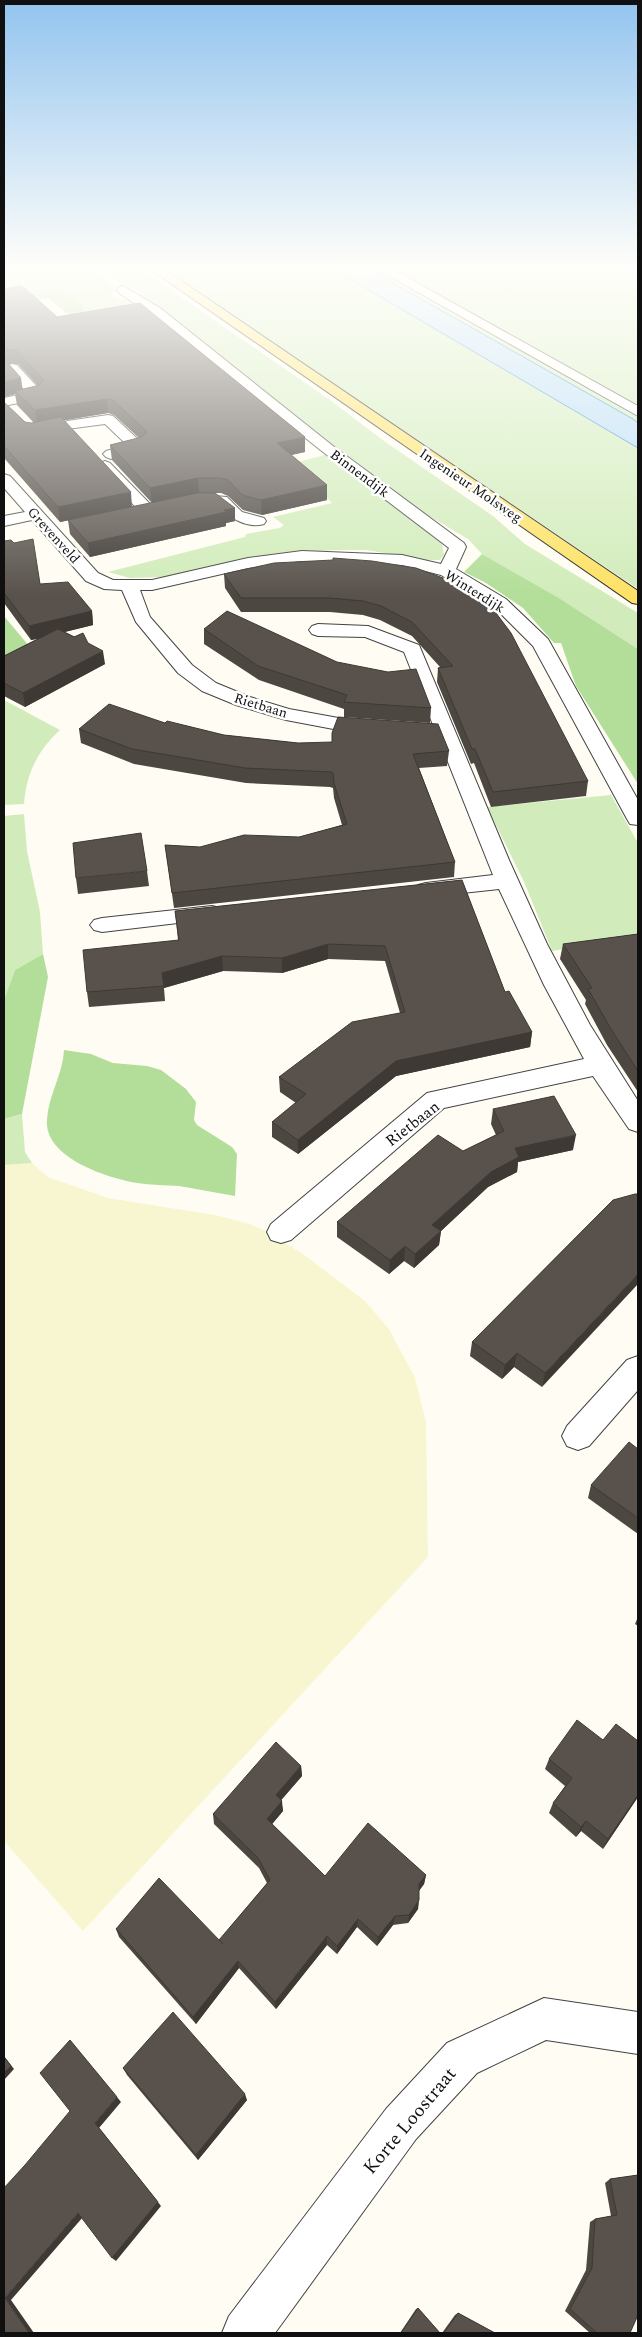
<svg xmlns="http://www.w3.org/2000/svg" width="642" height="2337" font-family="Spectral,serif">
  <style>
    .farmland { fill: #f7f6d1 }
    .green { fill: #d1ecba }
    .forest { fill: #b3de99 }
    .water { fill: #b5dbf9; stroke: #398cd3 }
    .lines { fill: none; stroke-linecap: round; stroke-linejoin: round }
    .minor-casing { stroke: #434343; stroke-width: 2 }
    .major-casing { stroke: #212121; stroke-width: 2 }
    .minor { fill: #fff; fill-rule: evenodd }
    .major { fill: #fde265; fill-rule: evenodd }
    .wall { fill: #4d4741; fill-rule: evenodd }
    .shaded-wall { fill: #3e3935 }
    .building { fill: #59524c; stroke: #3e3935 }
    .labels { text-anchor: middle; stroke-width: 5; stroke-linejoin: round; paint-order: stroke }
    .far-street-label { font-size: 14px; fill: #101010; stroke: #fff }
    .street-label { font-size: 16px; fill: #101010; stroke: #fff }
    .near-street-label { font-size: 19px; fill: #101010; stroke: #fff }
  </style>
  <rect width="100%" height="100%" fill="#fffdf3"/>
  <!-- farmland -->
  <polygon class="farmland" points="32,1163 48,1177 108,1198 215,1215 250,1224 268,1232 303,1254 365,1301 389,1329 415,1378 426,1422 428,1557 83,1931 4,1841 4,1165"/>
  <!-- green -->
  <g class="green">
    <polygon points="6,269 89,269 119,289 111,293 113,297 131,301 140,307 91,322 61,290 4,300 4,271"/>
    <polygon points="99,269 140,269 330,400 384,441 493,516 525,544 638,613 638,649 559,598 482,554 468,539 402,500 140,295 138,291 127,288"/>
    <polygon points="165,269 638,269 638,589"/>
    <polygon points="328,454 442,544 444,555 440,560 423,560 367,550 333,550 274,556 164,577 130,578 108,572 245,537 246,534 280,528 284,525 273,517 332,503 294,463"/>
    <path d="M 4,700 L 60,730 C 38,750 26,774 24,804 L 4,805 Z"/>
    <polygon points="611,795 638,843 638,937 552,951 525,884 487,807"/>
    <polygon points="24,814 27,851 40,912 43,954 15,970 4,1000 4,816"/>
    <polygon points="22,1114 25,1152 32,1163 4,1165 4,1119"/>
  </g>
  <!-- forest -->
  <g class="forest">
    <polygon points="61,290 83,307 88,318 75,320 48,298 4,306 4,300"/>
    <polygon points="482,554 559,598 638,649 638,784 576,686 561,643 554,643 523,608 486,583 464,572"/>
    <polygon points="4,616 34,652 4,668"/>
    <polygon points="43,954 48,977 22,1114 4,1119 4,1000 15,970"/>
    <path d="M 64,1050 L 91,1054 L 113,1063 L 147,1066 L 161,1070 L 186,1089 L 196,1102 L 194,1120 L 197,1125 L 232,1147 L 237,1154 L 235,1196 C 216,1193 198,1189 179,1186 C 165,1185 151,1185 137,1183 C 108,1178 44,1158 47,1120 C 48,1096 63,1074 64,1050 Z"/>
  </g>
  <!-- water -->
  <polygon class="water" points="333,269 368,269 633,419 638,423 638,448"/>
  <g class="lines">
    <defs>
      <g id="minor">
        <polygon points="377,269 392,269 638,406 638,416"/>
        <polygon points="123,286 160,308 333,446 464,543 466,547 456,569 506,599 548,639 638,800 638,825 630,824 627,819 533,646 494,607 441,575 402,565 302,561 248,568 152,590 140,590 150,617 192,665 216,683 250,697 289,709 344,719 433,725 404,652 365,637 318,636 312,634 309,630 312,626 318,624 368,626 419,645 509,860 547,944 590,1025 638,1101 638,1132 629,1129 593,1076 444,1108 291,1240 281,1243 271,1240 267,1232 271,1224 427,1093 584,1059 544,985 499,889 426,897 418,895 415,890 418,885 426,883 493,875 438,737 344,731 286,720 236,705 202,691 178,673 136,622 122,590 104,589 86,581 32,520 4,526 4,516 25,512 4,488 4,474 10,476 98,573 113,580 152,580 248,558 302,551 402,555 441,564 449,548 323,452 150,314 119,293 117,290 119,287"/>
        <polygon points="12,364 17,365 42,392 44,395 42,398 4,406 4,398 27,393 9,373 4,374 4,366"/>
        <polygon points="108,415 113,416 143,444 146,447 143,450 111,459 106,457 103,454 106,451 127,445 105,424 67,429 60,425 67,421"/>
        <polygon points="105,461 110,463 155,509 157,512 155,515 143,515 100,469 97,466 100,463"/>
        <path d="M 202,495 L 227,497 L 242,512 L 264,518 L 266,521 L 264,524 C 246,529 229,517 217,505 L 196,503 L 194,500 L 196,497 Z"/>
        <polygon points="212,906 220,908 224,913 220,918 102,932 94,930 90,925 94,920 102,918"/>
        <polygon points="638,1356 638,1390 589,1446 578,1450 567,1446 562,1436 567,1426 627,1360"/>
        <polygon points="544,1998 638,2012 638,2054 546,2040 477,2073 416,2139 275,2333 222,2333 229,2316 386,2109 447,2043"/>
      </g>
      <polygon id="major" points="150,269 164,269 638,591 638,604 632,603"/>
    </defs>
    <!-- minor casing -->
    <use href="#minor" class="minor-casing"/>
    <!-- major casing -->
    <use href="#major" class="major-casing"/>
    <!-- minor -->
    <use href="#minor" class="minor"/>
    <!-- major -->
    <use href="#major" class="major"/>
  </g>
  <!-- wall -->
  <g class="wall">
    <path d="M 4,289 L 305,452 L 291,455 L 327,485 L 327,500 L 262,515 L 243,510 L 228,496 L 221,493 L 199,493 L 152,503 L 112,460 L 110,445 L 139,438 L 114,415 L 108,413 L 64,420 L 132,507 L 60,522 L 4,458 L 4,402 L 25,422 L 31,423 L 34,423 L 17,405 L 15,394 L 4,397 ZM 9,364 L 18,364 L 38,386 L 23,389 Z"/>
    <polygon points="235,508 235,521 226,523 226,526 90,557 70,534 68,520"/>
    <polygon points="4,540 40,584 92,611 93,625 65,632 88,643 105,664 25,707 4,696 4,656 37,639 31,640 4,603"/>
    <polygon points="224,574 443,580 588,781 586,796 491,807 474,763 471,764 437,682 438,668 440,667 412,636 380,620 363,615 330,612 241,612 225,588"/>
    <polygon points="204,629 431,708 430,723 344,717 344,709 259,680 204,644"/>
    <polygon points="165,723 224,735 298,743 449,751 447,766 419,768 455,862 454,877 174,908 165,845 200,847 299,837 342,825 334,798 333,788 330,787 246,783 134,764 81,743 79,729"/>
    <polygon points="147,871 149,886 78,894 76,878"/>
    <polygon points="462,880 505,992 532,1032 530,1047 396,1076 298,1154 272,1137 272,1122 296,1103 280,1092 279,1077 400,1013 385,961 328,959 282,973 223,971 164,988 165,1001 89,1007 87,992 178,940 175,911"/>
    <polygon points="638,934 638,1092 607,1045 585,1004 586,1000 560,959 563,944"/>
    <polygon points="493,1109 573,1150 518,1162 517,1172 488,1187 441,1231 439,1245 414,1268 404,1261 389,1274 337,1237 337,1222 463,1151 496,1135 491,1124"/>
    <polygon points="613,1200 542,1387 514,1367 502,1379 470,1356 472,1342"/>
    <polygon points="638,1449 638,1534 588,1498 591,1485"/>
    <polygon points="638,1617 638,1626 635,1624"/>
    <polygon points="603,1740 638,1741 638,1797 603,1849 581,1831 576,1837 549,1813 553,1803 565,1786 545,1769 549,1759"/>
    <polygon points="301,1766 302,1776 281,1800 283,1811 272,1824 325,1876 426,1875 424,1884 419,1891 418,1909 408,1923 393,1925 377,1946 357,1927 337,1954 327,1945 276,2009 239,1968 196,2024 119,1937 116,1929 219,1941 267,1883 259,1868 214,1824 213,1814"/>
    <polygon points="123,2068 247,2100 198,2160 127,2075"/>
    <polygon points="638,2175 630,2333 590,2333 565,2311 586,2270 590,2222 595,2219 611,2216 605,2183 610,2179"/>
    <polygon points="418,2308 440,2333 400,2333 416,2309"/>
    <polygon points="458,2313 495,2333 442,2333 455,2315"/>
  </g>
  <!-- shaded-wall -->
  <g class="shaded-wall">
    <polygon points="21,378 23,392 15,391 15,394 4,397 4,382"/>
    <polygon points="107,399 108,413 37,425 35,410"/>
    <polygon points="305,437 305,452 277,458 277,443"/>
    <polygon points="198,478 199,493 152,503 150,488"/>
    <polygon points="327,485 327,500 262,515 261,500"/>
    <polygon points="131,492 132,507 60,522 58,507"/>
    <polygon points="235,508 235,521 226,523 226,526 90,557 88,543"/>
    <polygon points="92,611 93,625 31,640 29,626"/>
    <polygon points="103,651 105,664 25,707 23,693"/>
    <polygon points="328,944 328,959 282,973 282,958"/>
    <polygon points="222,956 223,971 164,988 162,973"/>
    <polygon points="532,1032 530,1047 396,1076 298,1154 298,1140 396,1061"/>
    <polygon points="576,1135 573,1150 518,1162 517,1172 488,1187 441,1231 439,1245 414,1268 415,1254 432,1225 491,1172 515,1148"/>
    <polygon points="405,1246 404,1261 389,1274 390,1260"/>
    <polygon points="638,1274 638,1284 542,1387 545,1373"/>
    <polygon points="517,1353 514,1367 502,1379 505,1365"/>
    <polygon points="301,1766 302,1776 277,1805 276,1795"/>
    <polygon points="638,1795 638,1797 603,1849 608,1839"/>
    <polygon points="282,1801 283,1811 268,1829 267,1819"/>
    <polygon points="586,1821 581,1831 576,1837 581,1827"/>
    <polygon points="426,1875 424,1884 417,1893 419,1884"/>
    <polygon points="419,1900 418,1909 408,1923 409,1915"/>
    <polygon points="395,1916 393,1925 377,1946 378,1937"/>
    <polygon points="358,1919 357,1927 337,1954 337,1946"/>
    <polygon points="327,1936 327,1945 276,2009 275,2002"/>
    <polygon points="238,1961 239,1968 196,2024 193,2017"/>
    <polygon points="4,2056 14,2069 4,2080"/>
    <polygon points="245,2094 247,2100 198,2160 196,2155"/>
    <polygon points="117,2097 121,2102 99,2128 161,2206 116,2261 112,2258 95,2123"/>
    <polygon points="78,2213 83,2217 11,2300 34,2333 29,2333 5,2298"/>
  </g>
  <!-- building -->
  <g class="building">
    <polygon points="20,286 26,289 57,317 140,303 305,437 277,443 327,485 261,500 242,495 228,480 220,478 198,478 150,488 110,445 142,437 147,432 143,428 113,400 107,399 35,410 15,391 40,385 43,379 16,350 4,350 4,289"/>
    <polygon points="4,361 6,361 21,378 4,382"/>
    <polygon points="4,402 25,422 31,423 61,417 131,492 58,507 4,446"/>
    <polygon points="198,493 215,493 235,508 224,510 226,512 88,543 68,520"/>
    <polygon points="33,539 40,584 68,582 92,611 29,626 4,593 4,540 4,541 11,540 14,543"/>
    <polygon points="333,558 372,561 416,568 443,578 443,580 468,593 496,613 511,633 588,781 493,792 475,749 472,749 438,668 453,666 412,622 381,606 363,601 330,598 241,598 224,574 274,563 333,560"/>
    <polygon points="227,611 337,662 388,672 416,669 431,708 344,702 347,695 258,666 204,629"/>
    <polygon points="58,629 74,637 83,633 88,643 103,651 23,693 4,683 4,656"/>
    <polygon points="109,704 165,723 167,721 224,735 298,743 332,742 332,733 338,717 438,724 449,751 413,754 455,862 172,893 165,845 200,847 244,835 299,837 347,824 334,783 333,773 331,772 245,768 132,749 79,729"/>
    <polygon points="141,833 147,871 76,878 73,843"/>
    <polygon points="462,880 505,992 509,991 532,1032 396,1061 298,1140 272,1122 306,1094 279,1077 352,1022 405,1012 385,946 328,944 282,958 222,956 162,973 164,986 87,992 83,950 179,940 175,911"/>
    <polygon points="638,934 638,1071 611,1029 588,989 592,988 563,944"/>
    <polygon points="554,1096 576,1135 515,1148 519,1157 491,1172 432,1225 441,1231 415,1254 405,1246 390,1260 337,1222 438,1135 463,1151 504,1131 493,1109"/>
    <polygon points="635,1194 638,1194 638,1274 545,1373 517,1353 505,1365 472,1342 613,1200"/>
    <polygon points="629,1442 638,1449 638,1518 591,1485"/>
    <polygon points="577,1720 603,1740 616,1724 638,1741 638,1795 608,1839 586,1821 581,1827 553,1803 572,1778 549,1759"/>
    <polygon points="276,1742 301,1766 276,1795 282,1801 267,1819 325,1876 368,1823 426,1875 419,1884 419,1900 409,1915 395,1916 378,1937 358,1919 337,1946 327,1936 275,2002 238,1961 193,2017 116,1929 159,1878 223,1944 219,1940 270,1880 258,1858 213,1814"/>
    <polygon points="173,2012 245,2094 196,2155 123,2068"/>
    <polygon points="70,2040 117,2097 95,2123 158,2202 112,2258 78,2213 5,2298 29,2333 4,2333 4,2188 25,2165 70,2111 40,2073"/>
    <polygon points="4,2057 11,2066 4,2073"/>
    <polygon points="638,2175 638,2315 630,2333 597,2333 570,2309 592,2268 595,2219 617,2215 610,2179"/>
    <polygon points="418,2308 440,2333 401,2333"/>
    <polygon points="458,2313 495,2333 444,2333"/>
  </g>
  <!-- sky -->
  <linearGradient id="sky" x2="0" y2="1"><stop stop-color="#93c4ef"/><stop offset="0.45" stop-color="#fffefa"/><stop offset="1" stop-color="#fffefa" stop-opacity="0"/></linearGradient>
  <rect width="642" height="596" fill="url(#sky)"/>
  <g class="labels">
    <!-- far-street labels -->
    <g class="far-street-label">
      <text transform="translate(360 473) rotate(37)" y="5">Binnendijk</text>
      <text transform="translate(471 485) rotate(34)" y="5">Ingenieur Molsweg</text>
      <text transform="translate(54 535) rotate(48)" y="5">Grevenveld</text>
      <text transform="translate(475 591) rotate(32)" y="5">Winterdijk</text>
      <text transform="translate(261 705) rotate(17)" y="5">Rietbaan</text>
    </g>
    <!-- street labels -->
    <g class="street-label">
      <text transform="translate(412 1123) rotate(-38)" y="6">Rietbaan</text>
    </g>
    <!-- near-street labels -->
    <g class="near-street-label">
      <text transform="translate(409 2120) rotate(-50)" y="7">Korte Loostraat</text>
    </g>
  </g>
  <!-- border -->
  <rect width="642" height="2337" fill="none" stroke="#101010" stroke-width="10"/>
</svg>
